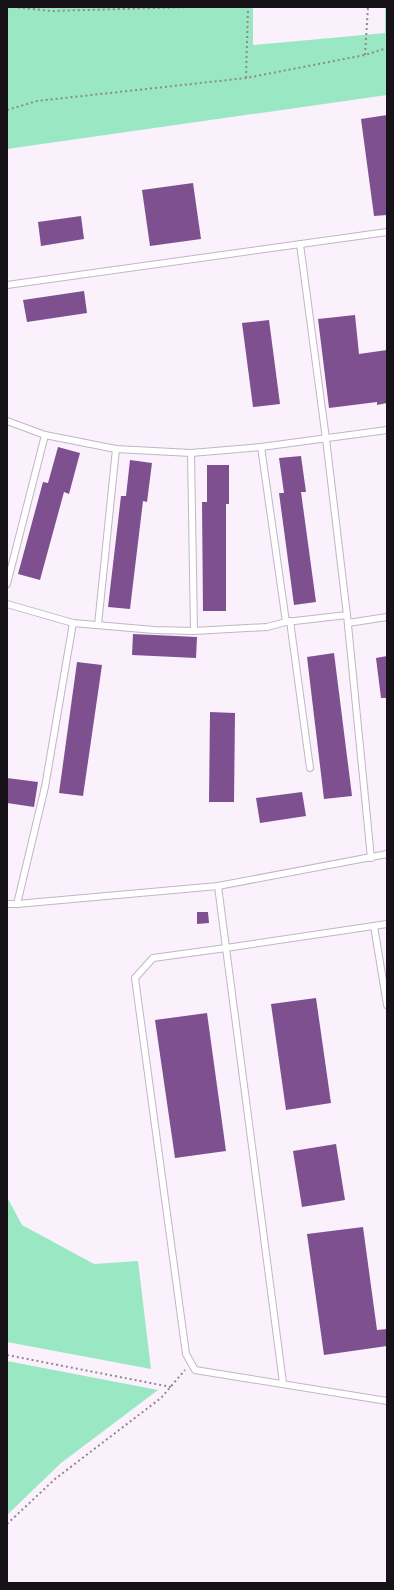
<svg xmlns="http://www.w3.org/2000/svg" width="394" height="1590" font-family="'Libre Baskerville',serif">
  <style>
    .green { fill: #99e8c3 }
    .building { fill: #7e5090 }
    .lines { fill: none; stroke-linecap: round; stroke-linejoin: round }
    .lane-casing { stroke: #c1b6c5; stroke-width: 8 }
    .path { stroke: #8f8891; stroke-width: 2; stroke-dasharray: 2 3; stroke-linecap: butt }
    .lane { stroke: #fff; stroke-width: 6 }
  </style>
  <rect width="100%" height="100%" fill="#faf1fd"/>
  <!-- green -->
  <g class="green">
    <polygon points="7,7 253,7 253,45 385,33 385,7 387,7 387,95 7,149"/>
    <polygon points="7,1197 22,1225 94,1264 138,1261 151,1369 7,1342"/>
    <polygon points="7,1361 158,1390 61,1463 7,1515"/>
  </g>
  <!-- building -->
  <g class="building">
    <polygon points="387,115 387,215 374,216 361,119"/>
    <polygon points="193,183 201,239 150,246 142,190"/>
    <polygon points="81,216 84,239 41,246 38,222"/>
    <polygon points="84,291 87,313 27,322 23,300"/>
    <polygon points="355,315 359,354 387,350 387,403 377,405 377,402 329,408 318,319"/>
    <polygon points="269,320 280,404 253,407 242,323"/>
    <polygon points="58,447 80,453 69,494 64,492 40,580 18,574 43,482 48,483"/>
    <polygon points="301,456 306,492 301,492 316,602 294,605 279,493 284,493 279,458"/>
    <polygon points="130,460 152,463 147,502 143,501 130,609 108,607 121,496 126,496"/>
    <polygon points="207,465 229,465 229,504 226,504 226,611 203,611 202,502 207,502"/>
    <polygon points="133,634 197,637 196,658 132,655"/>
    <polygon points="334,653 352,796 324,799 307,657"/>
    <polygon points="387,656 387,698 381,698 376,658"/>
    <polygon points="77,662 102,665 83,796 59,793"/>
    <polygon points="210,712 235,713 234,802 209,802"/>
    <polygon points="7,778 38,782 34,807 7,803"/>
    <polygon points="302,792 306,816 260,823 256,798"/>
    <polygon points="197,912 208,912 209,923 197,924"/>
    <polygon points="316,998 331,1103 286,1110 271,1004"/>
    <polygon points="207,1013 226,1151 175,1158 155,1020"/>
    <polygon points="336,1144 345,1200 302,1207 293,1151"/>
    <polygon points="363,1227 377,1330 387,1329 387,1346 324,1355 307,1234"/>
  </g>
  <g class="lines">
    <defs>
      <g id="lane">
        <polyline points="300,244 326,439 347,615 371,858"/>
        <polyline points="7,285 387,232"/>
        <polyline points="7,421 45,435 116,449 191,453 261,447 387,430"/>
        <polyline points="261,447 286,622"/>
        <polyline points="191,453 194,631"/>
        <polyline points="7,584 45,435"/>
        <polyline points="7,604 73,623 154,630 194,631 267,627 286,622 347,615"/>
        <polyline points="290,621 310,768"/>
        <polyline points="348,623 387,617"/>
        <polyline points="98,625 116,449"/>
        <polyline points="218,886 226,948 387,924"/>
        <polyline points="7,904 17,904 218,886 387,854"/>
        <polyline points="17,904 45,787 73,623"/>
        <polyline points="374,926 387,1005"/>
        <polyline points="283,1383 226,948 153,958 135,978 186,1354 195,1370 387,1401"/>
      </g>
    </defs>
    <!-- lane casing -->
    <use href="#lane" class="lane-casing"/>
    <!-- path -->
    <g class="path">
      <polyline points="13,7 51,11 190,7"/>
      <polyline points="365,55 368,7"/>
      <polyline points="246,78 248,7"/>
      <polyline points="7,110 37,101 246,78 365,55 387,48"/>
      <polyline points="7,1355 171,1387"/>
      <polyline points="7,1524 55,1479 161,1398 185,1370"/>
    </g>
    <!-- lane -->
    <use href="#lane" class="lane"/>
  </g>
  <!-- border -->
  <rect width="394" height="1590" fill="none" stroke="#161217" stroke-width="16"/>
</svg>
